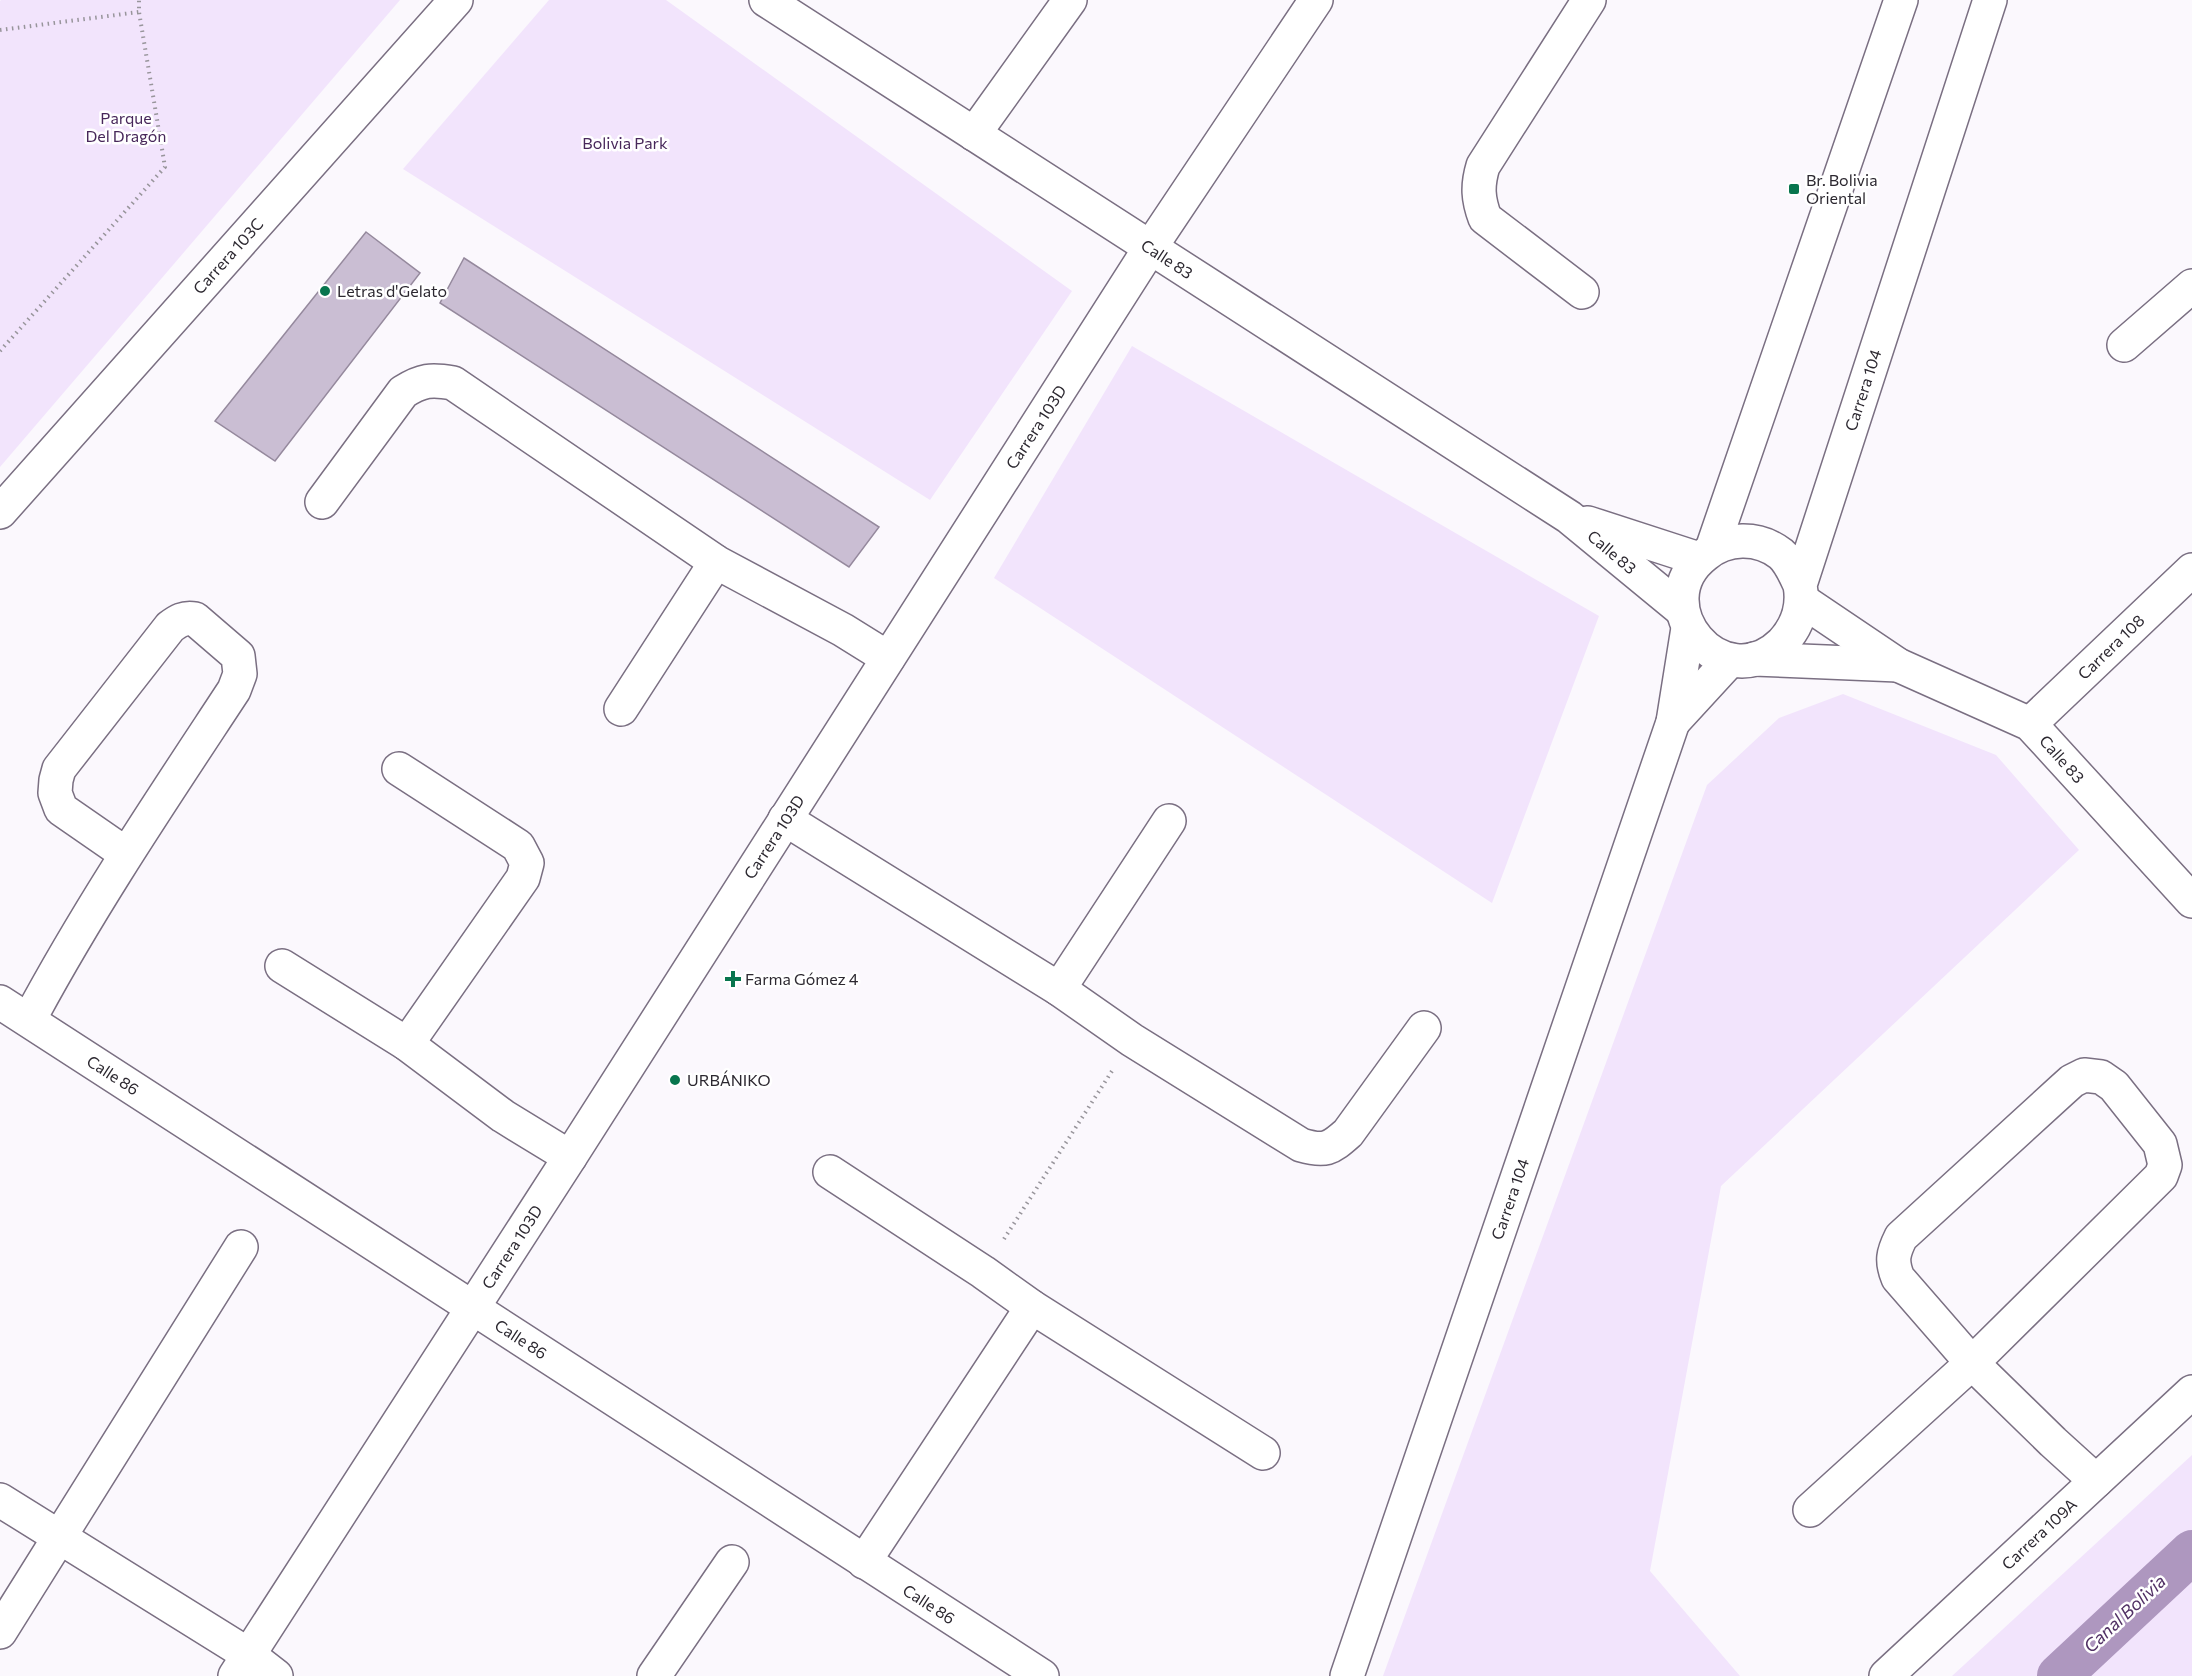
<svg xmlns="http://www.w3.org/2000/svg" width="2192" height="1676" font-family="Commissioner,sans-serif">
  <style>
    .green { fill: #f2e4fc }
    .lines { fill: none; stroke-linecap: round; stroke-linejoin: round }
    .canal { stroke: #ae97bf; stroke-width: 44 }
    .building { fill: #cabed3; stroke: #95899d; stroke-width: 1.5 }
    .minor-casing { stroke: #7a6f82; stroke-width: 36 }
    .path { stroke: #98959b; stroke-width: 4; stroke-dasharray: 1.5 4.5; stroke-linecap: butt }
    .minor { stroke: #fff; stroke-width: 33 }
    .poi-dot { fill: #08754e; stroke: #fff; stroke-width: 2 }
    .labels { text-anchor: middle; stroke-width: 5; stroke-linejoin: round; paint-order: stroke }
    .park-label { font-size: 16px; fill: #47275a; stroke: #fff }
    .poi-label { font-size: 16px; fill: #2c2830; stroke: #fff; text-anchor: start }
    .street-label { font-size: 16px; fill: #2c2830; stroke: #fff }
    .water-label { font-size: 18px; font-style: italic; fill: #513165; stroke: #fff }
  </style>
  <rect width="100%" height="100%" fill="#fbf8fd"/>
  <!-- green -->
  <g class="green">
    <polygon points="1,0 400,0 0,467 0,1"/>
    <polygon points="549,0 666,0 1072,291 930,500 403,169"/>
    <polygon points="1132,346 1599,616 1492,903 994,578"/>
    <polygon points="1843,694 1996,755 2079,850 1721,1186 1650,1571 1740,1676 1383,1676 1707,785 1779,718"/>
    <polygon points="2192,1455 2192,1676 1952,1676"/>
  </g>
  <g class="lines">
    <!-- canal -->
    <polyline class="canal" points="2059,1676 2192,1552"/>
  </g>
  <!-- building -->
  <g class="building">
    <polygon points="366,232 420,273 275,461 215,421"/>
    <polygon points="464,258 879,527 849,567 440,303"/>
  </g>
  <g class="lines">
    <defs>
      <g id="minor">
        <polyline points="766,0 1569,517 1682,610"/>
        <polyline points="974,134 1070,0"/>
        <path d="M 1582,292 L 1485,218 C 1478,199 1477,186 1483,166 L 1589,0"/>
        <polyline points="2124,345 2192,286"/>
        <path d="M 322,502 L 403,392 C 422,380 431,379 453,383 L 716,562 L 843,630 L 888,658"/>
        <polyline points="0,512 456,0"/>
        <polyline points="1588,523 1699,559"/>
        <polyline points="1712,549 1901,0"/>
        <path d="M 1800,585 C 1795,574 1790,562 1781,554 C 1758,536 1726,537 1705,555 C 1642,604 1722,701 1782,643 C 1798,626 1804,607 1800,585 L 1990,0"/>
        <polyline points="1803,601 1898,665 2030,724 2192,901"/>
        <polyline points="1754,659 1898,665"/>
        <polyline points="621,709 716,562"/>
        <polyline points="1673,722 1730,660"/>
        <polyline points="2030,724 2192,570"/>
        <polyline points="399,769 518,846 527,863 523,878 407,1044"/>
        <path d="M 785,819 L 1059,989 L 1132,1040 L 1301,1145 C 1325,1152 1330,1149 1348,1133 L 1424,1028"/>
        <polyline points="282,966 407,1044 503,1116 570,1157"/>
        <polyline points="1059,989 1169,821"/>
        <polyline points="0,1002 1042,1676"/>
        <path d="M 29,1020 C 90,906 163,798 234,690 L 240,674 L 238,656 L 195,619 C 184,617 178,621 170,627 L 59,769 L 56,780 L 55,793 L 61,809 L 126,854"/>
        <polyline points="830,1172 983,1272 1032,1307 1263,1453"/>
        <polyline points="0,1500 249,1655 276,1676"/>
        <path d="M 1810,1510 L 1972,1363 L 2161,1176 L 2165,1165 L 2160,1144 L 2114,1086 L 2101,1077 L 2084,1075 L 2072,1081 L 2062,1090 L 1901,1237 C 1893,1253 1891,1261 1898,1278 L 1972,1363 L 2053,1442 L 2096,1481"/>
        <polyline points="864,1562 1032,1307"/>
        <polyline points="0,1632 241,1247"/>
        <polyline points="235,1676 570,1157 1150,248 1316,0"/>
        <polyline points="654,1676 732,1562"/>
        <polyline points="1347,1676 1673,722 1688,628"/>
        <polyline points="1886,1676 2192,1392"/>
      </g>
    </defs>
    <!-- minor casing -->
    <use href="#minor" class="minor-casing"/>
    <!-- path -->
    <g class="path">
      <polyline points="0,30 139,12 139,0"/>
      <polyline points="0,351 165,167 139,12"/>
      <polyline points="1004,1239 1112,1071"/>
    </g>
    <!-- minor -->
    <use href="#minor" class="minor"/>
  </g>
  <!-- markers -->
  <g class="poi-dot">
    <rect x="1788" y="183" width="12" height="12" rx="3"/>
    <circle cx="325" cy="291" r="6"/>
    <path d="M730 970h6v6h6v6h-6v6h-6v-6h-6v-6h6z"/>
    <circle cx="675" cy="1080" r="6"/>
  </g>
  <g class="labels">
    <!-- park labels -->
    <g class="park-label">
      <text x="126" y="124">Parque<tspan x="126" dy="18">Del Dragón</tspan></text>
      <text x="625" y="149">Bolivia Park</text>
    </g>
    <!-- poi labels -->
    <g class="poi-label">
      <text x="1806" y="186">Br. Bolivia<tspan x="1806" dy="18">Oriental</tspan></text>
      <text x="337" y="297">Letras d'Gelato</text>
      <text x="745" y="985">Farma Gómez 4</text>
      <text x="687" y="1086">URBÁNIKO</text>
    </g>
    <!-- street labels -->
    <g class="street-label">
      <text transform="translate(228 256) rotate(-48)" y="6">Carrera 103C</text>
      <text transform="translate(1167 259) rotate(33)" y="6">Calle 83</text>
      <text transform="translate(1863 390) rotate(-72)" y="6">Carrera 104</text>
      <text transform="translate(1036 427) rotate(-57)" y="6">Carrera 103D</text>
      <text transform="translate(1612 552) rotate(40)" y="6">Calle 83</text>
      <text transform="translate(2111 647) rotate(-44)" y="6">Carrera 108</text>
      <text transform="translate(2062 759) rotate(48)" y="6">Calle 83</text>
      <text transform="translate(774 837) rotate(-57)" y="6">Carrera 103D</text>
      <text transform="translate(113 1075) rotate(33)" y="6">Calle 86</text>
      <text transform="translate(1510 1199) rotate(-71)" y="6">Carrera 104</text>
      <text transform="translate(512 1247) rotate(-57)" y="6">Carrera 103D</text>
      <text transform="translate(521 1339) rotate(33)" y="6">Calle 86</text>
      <text transform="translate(2039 1534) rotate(-43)" y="6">Carrera 109A</text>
      <text transform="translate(929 1604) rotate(33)" y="6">Calle 86</text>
    </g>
    <!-- water labels -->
    <g class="water-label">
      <text transform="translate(2125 1614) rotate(-43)" y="6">Canal Bolivia</text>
    </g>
  </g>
</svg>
